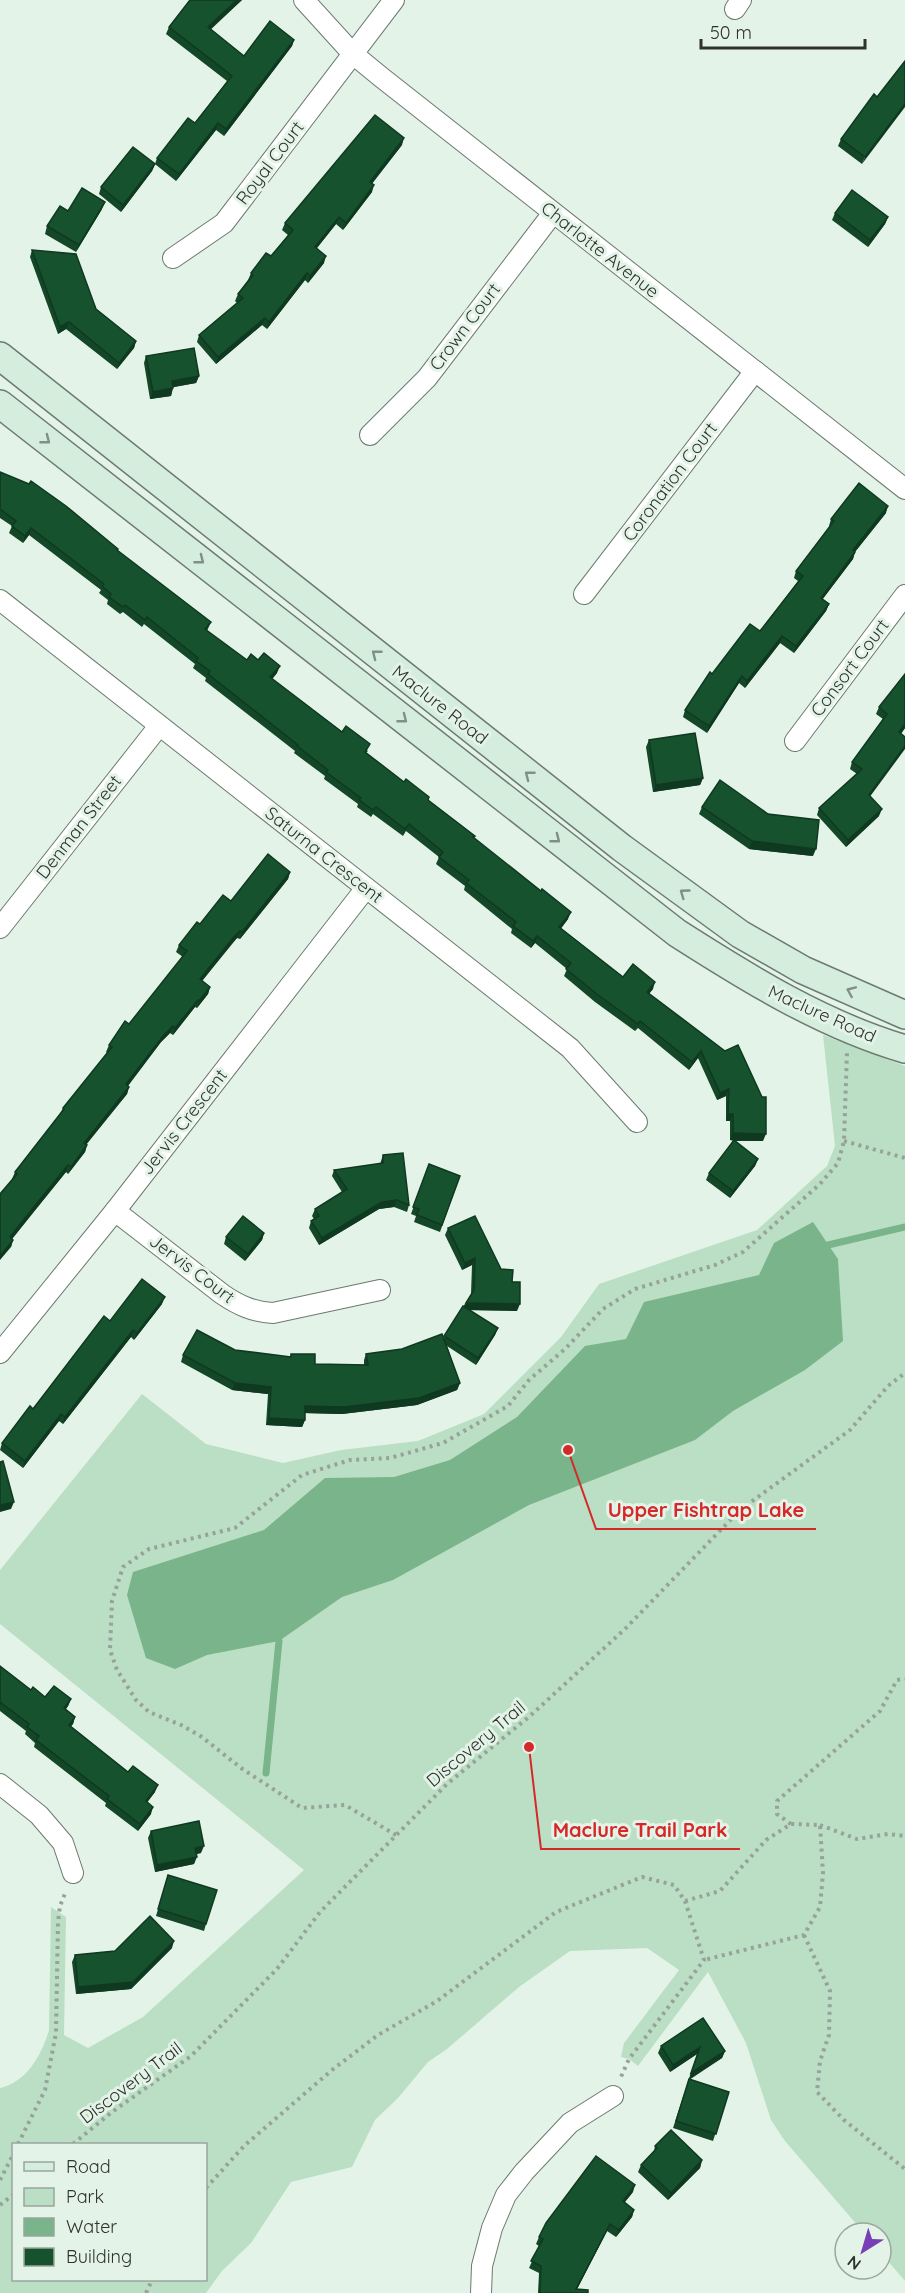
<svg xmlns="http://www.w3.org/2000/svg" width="905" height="2293" font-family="Quicksand,sans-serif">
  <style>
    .green { fill: #bbdfc4; fill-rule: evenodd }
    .water { fill: #7ab48a }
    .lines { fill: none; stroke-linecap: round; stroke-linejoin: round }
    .stream { stroke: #7ab48a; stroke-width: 7 }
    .street-casing { stroke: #6c7a70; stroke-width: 22 }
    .secondary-casing { stroke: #6c7a70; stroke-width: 30 }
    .path { stroke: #97a29a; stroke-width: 4; stroke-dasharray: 3 4.5; stroke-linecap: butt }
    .street { stroke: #fff; stroke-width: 20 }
    .secondary { stroke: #d4eddc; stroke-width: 27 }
    .wall { fill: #134727 }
    .shaded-wall { fill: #0f3920 }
    .building { fill: #16522d; stroke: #0f3920; stroke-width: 1.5 }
    .oneway { stroke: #809085 }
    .labels { text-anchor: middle; stroke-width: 6; stroke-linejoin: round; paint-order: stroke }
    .street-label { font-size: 18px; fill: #2d322e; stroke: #e4f3e7 }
    .leader { fill: none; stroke: #d62828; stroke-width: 2 }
    .callout-dot { fill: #d62828; stroke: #e4f3e7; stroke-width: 2 }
    .callout-label { font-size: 20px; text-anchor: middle; font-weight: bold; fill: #d62828; stroke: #e4f3e7; stroke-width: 6; stroke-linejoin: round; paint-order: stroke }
  </style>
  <rect width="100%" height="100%" fill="#e4f3e7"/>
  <!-- green -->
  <path class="green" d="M 823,1035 L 905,1066 L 905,2281 L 881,2253 L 881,2233 L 864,2233 L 785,2141 L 771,2120 L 746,2043 L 708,1972 L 638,2066 L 629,2059 L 621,2057 L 624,2043 L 679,1970 L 647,1948 L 570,1951 L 519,1987 L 447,2049 L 428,2062 L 398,2098 L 375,2120 L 352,2167 L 291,2182 L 251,2243 L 222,2271 L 206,2293 L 0,2293 L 0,2088 C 27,2082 42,2054 49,2030 L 51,1907 L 66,1917 L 64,2035 L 88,2048 L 143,2017 L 304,1870 L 0,1624 L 0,1570 L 142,1394 L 206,1444 L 283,1463 L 341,1450 L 418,1441 L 484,1414 L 561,1337 L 599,1284 L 757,1230 L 827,1166 L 835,1146 ZM 14,2144 L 206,2144 L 206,2280 L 14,2280 Z"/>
  <!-- water -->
  <polygon class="water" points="813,1222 838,1259 843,1341 805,1370 733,1411 695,1440 529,1505 393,1580 342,1597 279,1641 207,1655 175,1669 146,1658 127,1595 133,1572 264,1530 325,1478 394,1477 450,1460 517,1417 585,1346 626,1339 644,1302 759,1275 774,1243"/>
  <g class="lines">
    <!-- stream -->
    <g class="stream">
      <polyline points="822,1251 828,1245 905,1227"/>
      <polyline points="266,1773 279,1641 276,1633"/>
    </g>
    <defs>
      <g id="street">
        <polyline points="304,0 353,54 381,77 905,489"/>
        <polyline points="735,9 741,0"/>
        <polyline points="173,258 224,223 394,0"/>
        <polyline points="370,435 427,378 553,213"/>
        <polyline points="584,594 755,371"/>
        <polyline points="0,600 570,1048 637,1122"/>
        <polyline points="795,741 905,595"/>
        <polyline points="0,928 159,726"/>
        <path d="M 115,1211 L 222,1294 C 238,1305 253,1312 273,1313 L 380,1290"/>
        <polyline points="0,1353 115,1211 366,888"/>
        <polyline points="0,1784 39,1815 63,1843 73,1873"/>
        <polyline points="481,2293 482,2266 492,2228 506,2195 524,2172 570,2123 613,2096"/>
      </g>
      <g id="secondary">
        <polyline points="0,356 622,848 740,934 803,970 905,1015"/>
        <path d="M 0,404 L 677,933 C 749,979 823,1025 905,1049"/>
      </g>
    </defs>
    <!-- street casing -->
    <use href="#street" class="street-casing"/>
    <!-- secondary casing -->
    <use href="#secondary" class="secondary-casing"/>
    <!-- path -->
    <g class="path">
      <polyline points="844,1141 905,1158"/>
      <polyline points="791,1824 777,1814 777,1801 880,1711 897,1680 905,1679"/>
      <polyline points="820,1825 857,1839 888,1834 905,1836"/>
      <polyline points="396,1835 345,1805 302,1808 241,1768 202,1737 181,1725 149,1712 136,1700 117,1670 110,1650 112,1601 123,1567 149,1549 235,1528 302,1475 350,1460 390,1458 443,1443 508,1406 529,1380 565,1349 603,1309 635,1289 715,1265 743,1252 820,1184 838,1163 844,1141 847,1052"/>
      <polyline points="685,1901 720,1891 766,1840 791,1824 820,1825 823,1873 820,1907 804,1935 704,1960"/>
      <polyline points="804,1935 830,1991 829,2035 820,2061 817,2092 844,2120 905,2169"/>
      <polyline points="18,2144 45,2090 56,2033 58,1922 60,1906 66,1891"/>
      <polyline points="73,2144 112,2112 191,2056 277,1969 320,1912 447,1784 530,1716 625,1629 740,1510 850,1430 888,1386 905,1373"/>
      <polyline points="0,2180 14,2153"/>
      <polyline points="206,2188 244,2146 332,2070 378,2035 437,2001 556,1912 642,1877 674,1885 685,1901 704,1960 629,2059 620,2079"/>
      <polyline points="0,2205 14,2194"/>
      <polyline points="146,2293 152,2280"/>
    </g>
    <!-- street -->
    <use href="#street" class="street"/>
    <!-- secondary -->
    <use href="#secondary" class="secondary"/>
  </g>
  <!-- wall -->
  <g class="wall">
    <polygon points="190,0 242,0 210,29 244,56 294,40 292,46 224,136 216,130 176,181 155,164 152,171 121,212 99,194 101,187 155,164 157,158 195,123 227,81 166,34 169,27"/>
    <polygon points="905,61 862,164 838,146 841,139 877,97"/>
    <polygon points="402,145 372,183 372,192 343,230 336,224 317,248 324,263 308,283 305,280 267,329 262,325 216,364 197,342 199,335 237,303 235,301 238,294 248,280 251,273 271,256 288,235 282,230 285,223"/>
    <polygon points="102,209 76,252 45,234 47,226 68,211"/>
    <polygon points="835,213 888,217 885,224 868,247 832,220"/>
    <polygon points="32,250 96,309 136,341 134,348 117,369 66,329 58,334 30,257"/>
    <polygon points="146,356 199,376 196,383 173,387 171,396 150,399 144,363"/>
    <polygon points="0,472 118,549 117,551 211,622 207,631 247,660 277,673 272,679 368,751 366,753 404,782 429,797 428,800 475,836 474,838 568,919 561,928 623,977 653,989 649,994 725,1051 763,1141 734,1141 758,1159 755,1166 730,1198 706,1180 709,1173 734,1141 730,1140 730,1121 726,1121 726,1096 717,1100 698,1058 689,1070 638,1028 635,1031 595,1002 564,976 567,969 535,943 531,948 511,933 512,929 464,890 465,886 436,864 439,857 406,831 403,836 373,814 371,817 357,807 358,804 324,779 325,776 294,753 295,751 205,681 206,678 193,668 195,664 144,624 142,627 123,612 120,614 107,604 108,600 99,593 101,590 29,535 23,543 9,533 12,526 0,518"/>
    <polygon points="886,513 855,552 853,559 822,600 829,604 826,611 794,653 780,643 745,688 739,683 707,733 683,717 685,710 712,674 760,631 798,581 794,578 796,571 829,527 829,526 831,519"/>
    <polygon points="879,707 905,728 901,734 870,796 879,816 846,847 817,815 819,808 857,774 850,769 852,762 883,719 876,714"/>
    <polygon points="649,740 703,778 700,785 653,792 646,747"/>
    <polygon points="702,807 813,856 749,849 699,814"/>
    <polygon points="290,872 288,879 240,939 237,938 230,945 202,981 210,987 208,994 197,1008 195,1007 173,1035 170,1033 161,1042 128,1086 129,1087 127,1094 86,1144 87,1145 85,1152 68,1174 66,1172 35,1210 12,1239 13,1240 11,1247 12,1179 15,1172 60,1114 63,1108 107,1053 106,1052 109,1045 129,1024 183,957 176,952 179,945 200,924 231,901"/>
    <polygon points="383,1155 409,1205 407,1212 394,1207 379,1209 319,1245 309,1228 311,1221 314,1219 312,1216 315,1209 342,1192 332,1176 334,1170 380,1164"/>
    <polygon points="429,1164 460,1176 440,1232 414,1222 416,1216 411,1214"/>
    <polygon points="448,1228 501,1269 512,1282 517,1311 470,1310 498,1328 495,1335 476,1365 447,1346 460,1383 457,1390 417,1405 342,1414 305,1413 305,1420 302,1427 266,1425 268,1394 232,1390 181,1362 183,1355 235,1350 290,1357 291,1354 315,1364 364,1365 364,1360 366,1354 402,1349 444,1338 471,1294 472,1265 462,1270 445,1235"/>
    <polygon points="264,1233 262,1240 245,1261 224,1244 226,1237"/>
    <polygon points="162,1304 134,1340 131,1337 63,1424 59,1421 23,1468 0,1450 2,1443 110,1321"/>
    <polygon points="0,1666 31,1690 45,1697 71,1699 68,1706 66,1709 75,1717 73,1724 70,1727 128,1772 155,1792 147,1802 151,1814 138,1831 105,1806 106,1803 34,1747 35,1743 25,1734 26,1731 0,1711"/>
    <polygon points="151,1831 201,1853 196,1854 194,1864 155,1872 148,1838"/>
    <polygon points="166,1882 206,1924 204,1931 156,1916"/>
    <polygon points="172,1948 131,1989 76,1994 72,1962 75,1955"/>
    <polygon points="661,2046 725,2051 722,2058 689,2079 729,2092 713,2141 673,2128 697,2054 670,2072 658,2053"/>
    <polygon points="655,2146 702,2160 700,2168 668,2200 638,2172 641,2165 654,2151"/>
    <polygon points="633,2192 624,2203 634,2210 632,2217 616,2237 607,2231 577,2289 588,2293 538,2293 539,2273 529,2268 539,2246 536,2244 539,2237"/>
  </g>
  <!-- shaded-wall -->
  <g class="shaded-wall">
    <polygon points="237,0 242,0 206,34 208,27"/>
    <polygon points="294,40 292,46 224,136 226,129"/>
    <polygon points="905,104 905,107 862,164 865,157"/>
    <polygon points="218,123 216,130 176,181 179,174"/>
    <polygon points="404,138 402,145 368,189 370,182"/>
    <polygon points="155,164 152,171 121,212 123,205"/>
    <polygon points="374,185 372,192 343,230 346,223"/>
    <polygon points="105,202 102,209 76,252 79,245"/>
    <polygon points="339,217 336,224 312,254 315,247"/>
    <polygon points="888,217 885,224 868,247 870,240"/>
    <polygon points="326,256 324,263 308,283 310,276"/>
    <polygon points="307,273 305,280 267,329 269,322"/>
    <polygon points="265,318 262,325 216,364 218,357"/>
    <polygon points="69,322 66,329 58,334 60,327"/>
    <polygon points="136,341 134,348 117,369 119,363"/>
    <polygon points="199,376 196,383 169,388 172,381"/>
    <polygon points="173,388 171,396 150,399 153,392"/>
    <polygon points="888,506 886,513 850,558 853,550"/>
    <polygon points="31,528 29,535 23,543 25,536"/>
    <polygon points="855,552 853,559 818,605 821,598"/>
    <polygon points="829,604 826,611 794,653 796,646"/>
    <polygon points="782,636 780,643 745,688 747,681"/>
    <polygon points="280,666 277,673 268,684 270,677"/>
    <polygon points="742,676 739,683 707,733 709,726"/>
    <polygon points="905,724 905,728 896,739 899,732"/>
    <polygon points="905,746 905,749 866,802 869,795"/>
    <polygon points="703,778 700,785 653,792 656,785"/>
    <polygon points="882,809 879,816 846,847 848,840"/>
    <polygon points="752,841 816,849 813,856 749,849"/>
    <polygon points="290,872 288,879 240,939 242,932"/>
    <polygon points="571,912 568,919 557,934 559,927"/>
    <polygon points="240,931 237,938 198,986 200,979"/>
    <polygon points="537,936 535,943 531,948 533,941"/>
    <polygon points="655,982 653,989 644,999 647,992"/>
    <polygon points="210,987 208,994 197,1008 199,1001"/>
    <polygon points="198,1000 195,1007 173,1035 175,1028"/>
    <polygon points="173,1026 170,1033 161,1042 123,1092 126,1084 164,1035"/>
    <polygon points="701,1051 698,1058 689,1070 692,1062"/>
    <polygon points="129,1087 127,1094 82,1150 84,1143"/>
    <polygon points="729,1089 726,1096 717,1100 720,1093"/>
    <polygon points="728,1114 733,1114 730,1121 726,1121"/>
    <polygon points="733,1133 766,1134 763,1141 730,1140"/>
    <polygon points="87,1145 85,1152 68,1174 71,1167"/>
    <polygon points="758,1159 755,1166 730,1198 733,1191"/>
    <polygon points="68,1165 66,1172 8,1244 10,1237"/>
    <polygon points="397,1200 394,1207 379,1209 319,1245 322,1238 382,1202"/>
    <polygon points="264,1233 262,1240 245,1261 248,1254"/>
    <polygon points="13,1240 11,1247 0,1260 0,1256"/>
    <polygon points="475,1258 472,1265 462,1270 465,1263"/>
    <polygon points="165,1297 162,1304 134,1340 137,1333"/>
    <polygon points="466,1303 520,1304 517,1311 463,1310"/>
    <polygon points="498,1328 495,1335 476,1365 478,1358"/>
    <polygon points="133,1330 131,1337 63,1424 65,1417"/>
    <polygon points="235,1383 271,1387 268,1394 232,1390"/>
    <polygon points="460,1383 457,1390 417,1405 342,1414 302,1413 305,1406"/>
    <polygon points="61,1414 59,1421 23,1468 25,1461"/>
    <polygon points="269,1418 305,1420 302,1427 266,1425"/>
    <polygon points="14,1502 11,1509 0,1512 0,1505"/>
    <polygon points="71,1699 68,1706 61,1715 64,1708"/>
    <polygon points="75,1717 73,1724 66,1732 69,1725"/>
    <polygon points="158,1785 155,1792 143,1808 146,1801"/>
    <polygon points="153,1807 151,1814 138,1831 140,1824"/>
    <polygon points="204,1846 201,1853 192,1855 195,1848"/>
    <polygon points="197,1857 194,1864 155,1872 157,1865"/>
    <polygon points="174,1941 172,1948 131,1989 76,1994 78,1987"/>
    <polygon points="700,2047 697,2054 670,2072 673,2065"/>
    <polygon points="725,2051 722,2058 689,2080 691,2073"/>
    <polygon points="702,2160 700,2168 668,2200 671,2193"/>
    <polygon points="635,2185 633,2192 620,2208 623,2201"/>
    <polygon points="634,2210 632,2217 616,2237 619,2230"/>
    <polygon points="610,2224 607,2231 575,2293 576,2289"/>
  </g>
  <!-- building -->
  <g class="building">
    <polygon points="190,0 237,0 208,27 244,56 270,21 294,40 226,129 218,123 179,174 157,158 188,118 195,123 232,76 169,27"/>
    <polygon points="905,61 905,104 865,157 841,139 874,94 877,97"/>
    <polygon points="375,115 404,138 370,182 374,185 346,223 339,217 315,247 326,256 310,276 307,273 269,322 265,318 218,357 199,335 243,298 238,294 253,275 251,273 266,253 271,256 293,230 285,223"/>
    <polygon points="133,147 155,164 123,205 101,187"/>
    <polygon points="82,188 105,202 79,245 47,226 60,206 68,211"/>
    <polygon points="852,190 888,217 870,240 835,213"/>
    <polygon points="32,250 76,254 96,309 136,341 119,363 69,322 60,327"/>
    <polygon points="194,348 199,376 172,381 173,388 153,392 146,356"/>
    <polygon points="0,472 29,484 31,481 66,506 118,549 117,550 211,622 205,629 247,660 251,654 258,660 264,653 280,666 270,677 342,732 346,726 370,744 365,752 404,782 406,779 429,797 428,800 475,836 473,837 541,891 542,889 571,912 559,927 623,977 633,964 655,982 647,992 725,1051 738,1045 762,1097 766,1097 766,1134 733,1133 733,1114 728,1114 729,1089 720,1093 701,1051 692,1062 640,1021 638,1024 598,995 566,969 571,963 537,936 533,941 513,926 516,922 466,883 469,880 439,857 443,852 409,824 405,829 376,807 373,810 359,800 361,798 326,772 328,770 297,746 298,745 208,674 210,671 196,661 198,658 147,617 145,620 125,605 123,607 109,597 111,594 102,586 104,584 31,528 25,536 12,526 16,521 0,509"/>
    <polygon points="859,483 888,506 853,550 855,552 821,598 829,604 796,646 782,636 747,681 742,676 709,726 685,710 710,672 712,674 750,624 760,631 803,576 796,571 834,521 831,519"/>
    <polygon points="905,674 905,724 899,732 905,737 905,746 869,795 882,809 848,840 819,808 862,769 852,762 887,714 879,707"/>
    <polygon points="695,733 703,778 656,785 649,740"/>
    <polygon points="720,780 768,814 819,820 816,849 752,841 702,807"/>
    <polygon points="268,854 290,872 242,932 240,931 233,938 200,979 210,987 199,1001 198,1000 175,1028 173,1026 164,1035 126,1084 129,1087 84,1143 87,1145 71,1167 68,1165 37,1203 10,1237 13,1240 0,1256 0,1194 17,1174 15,1172 64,1109 63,1108 112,1047 109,1045 125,1021 129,1024 187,951 179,945 197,922 200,924 223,895 231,901"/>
    <polygon points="734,1140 758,1159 733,1191 709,1173"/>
    <polygon points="403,1153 409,1205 397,1200 382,1202 322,1238 311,1221 319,1216 315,1209 347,1189 334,1170 383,1163 383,1155"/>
    <polygon points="429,1164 460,1176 442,1225 417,1215 419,1209 413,1207"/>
    <polygon points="243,1216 264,1233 248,1254 226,1237"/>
    <polygon points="475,1216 501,1269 513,1270 512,1282 520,1282 520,1304 466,1303 474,1290 475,1258 465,1263 448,1228"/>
    <polygon points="142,1279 165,1297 137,1333 133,1330 65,1417 61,1414 25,1461 2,1443 30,1406 33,1409 104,1316 110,1321"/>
    <polygon points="463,1306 498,1328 478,1358 444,1336"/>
    <polygon points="197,1330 235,1350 291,1357 291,1354 315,1354 315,1364 368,1365 366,1354 402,1349 442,1334 460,1383 419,1398 344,1407 305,1406 305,1420 269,1418 271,1387 235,1383 183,1355"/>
    <polygon points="3,1461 14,1502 0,1505 0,1462"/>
    <polygon points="0,1666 31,1690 33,1687 45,1697 54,1686 71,1699 64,1708 75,1717 69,1725 128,1772 133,1766 158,1785 146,1801 153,1807 140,1824 107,1799 109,1796 36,1740 39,1736 27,1727 29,1724 1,1703 0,1705"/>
    <polygon points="199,1821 204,1846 195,1848 197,1857 157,1865 151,1831"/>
    <polygon points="168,1875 217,1890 206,1924 158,1909"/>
    <polygon points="150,1916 174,1941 133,1982 78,1987 75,1955 115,1951"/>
    <polygon points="703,2018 725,2051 691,2073 700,2047 673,2065 661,2046"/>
    <polygon points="689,2079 729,2092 716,2134 676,2121"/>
    <polygon points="671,2130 702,2160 671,2193 641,2165 657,2148 655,2146"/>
    <polygon points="596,2156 635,2185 623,2201 634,2210 619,2230 610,2224 576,2289 588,2290 588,2293 540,2293 541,2266 531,2261 543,2239 539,2237 546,2223"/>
  </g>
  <!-- one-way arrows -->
  <defs><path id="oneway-chevron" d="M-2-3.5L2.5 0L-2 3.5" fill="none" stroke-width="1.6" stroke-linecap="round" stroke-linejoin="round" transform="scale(1.5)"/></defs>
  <g class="oneway">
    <use href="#oneway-chevron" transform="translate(46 440) rotate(38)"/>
    <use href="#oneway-chevron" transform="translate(200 560) rotate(38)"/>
    <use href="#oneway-chevron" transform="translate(376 654) rotate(-142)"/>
    <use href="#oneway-chevron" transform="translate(403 719) rotate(38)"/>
    <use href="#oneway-chevron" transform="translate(529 775) rotate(-142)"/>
    <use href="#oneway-chevron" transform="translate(556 839) rotate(38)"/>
    <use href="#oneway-chevron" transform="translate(684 893) rotate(-144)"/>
    <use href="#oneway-chevron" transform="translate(851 991) rotate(-157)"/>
  </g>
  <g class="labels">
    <!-- street labels -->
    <g class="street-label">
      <text transform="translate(270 163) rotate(-53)" y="6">Royal Court</text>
      <text transform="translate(600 250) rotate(38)" y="6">Charlotte Avenue</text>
      <text transform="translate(465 327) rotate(-53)" y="6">Crown Court</text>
      <text transform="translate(670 482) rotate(-53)" y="6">Coronation Court</text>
      <text transform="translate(850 668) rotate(-53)" y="6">Consort Court</text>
      <text transform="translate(440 705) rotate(38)" y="6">Maclure Road</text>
      <text transform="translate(79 827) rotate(-52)" y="6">Denman Street</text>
      <text transform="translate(324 855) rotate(38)" y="6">Saturna Crescent</text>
      <text transform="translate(822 1014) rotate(24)" y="6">Maclure Road</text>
      <text transform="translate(184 1122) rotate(-52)" y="6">Jervis Crescent</text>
      <text transform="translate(192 1269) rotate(37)" y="6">Jervis Court</text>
      <text transform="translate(476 1744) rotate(-40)" y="6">Discovery Trail</text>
      <text transform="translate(131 2083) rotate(-37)" y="6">Discovery Trail</text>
    </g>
  </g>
  <!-- callouts -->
  <path class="leader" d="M568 1450L596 1529H816M529 1747L541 1849H740"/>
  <g class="callout-dot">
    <circle cx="568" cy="1450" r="6"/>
    <circle cx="529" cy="1747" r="6"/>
  </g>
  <g class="callout-label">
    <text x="706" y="1517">Upper Fishtrap Lake</text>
    <text x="640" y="1837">Maclure Trail Park</text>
  </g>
  <!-- legend -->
  <rect x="12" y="2143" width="195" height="138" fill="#e4f3e7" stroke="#9ba69d" stroke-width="1.5"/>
  <rect x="24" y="2162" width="30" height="9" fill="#d4eddc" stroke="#9ba69d" stroke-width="1.5"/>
  <text x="66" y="2173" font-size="18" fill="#2d322e">Road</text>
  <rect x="24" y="2188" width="30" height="18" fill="#bbdfc4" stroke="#9ba69d" stroke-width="1.5"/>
  <text x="66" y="2203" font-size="18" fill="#2d322e">Park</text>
  <rect x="24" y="2218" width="30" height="18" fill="#7ab48a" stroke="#9ba69d" stroke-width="1.5"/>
  <text x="66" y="2233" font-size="18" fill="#2d322e">Water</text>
  <rect x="24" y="2248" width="30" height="18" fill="#16522d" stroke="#9ba69d" stroke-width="1.5"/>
  <text x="66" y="2263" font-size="18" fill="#2d322e">Building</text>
  <!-- north arrow -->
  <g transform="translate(863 2251) rotate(217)"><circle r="28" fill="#e4f3e7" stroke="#9ba69d" stroke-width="1.5"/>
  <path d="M0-4.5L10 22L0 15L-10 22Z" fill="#773eb5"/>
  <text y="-9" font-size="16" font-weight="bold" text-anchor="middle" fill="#2d322e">N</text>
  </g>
  <!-- scale -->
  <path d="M701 39v9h164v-9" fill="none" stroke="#2d322e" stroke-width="3"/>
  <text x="710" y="39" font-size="18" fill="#2d322e" stroke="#e4f3e7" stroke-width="4.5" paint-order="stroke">50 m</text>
</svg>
